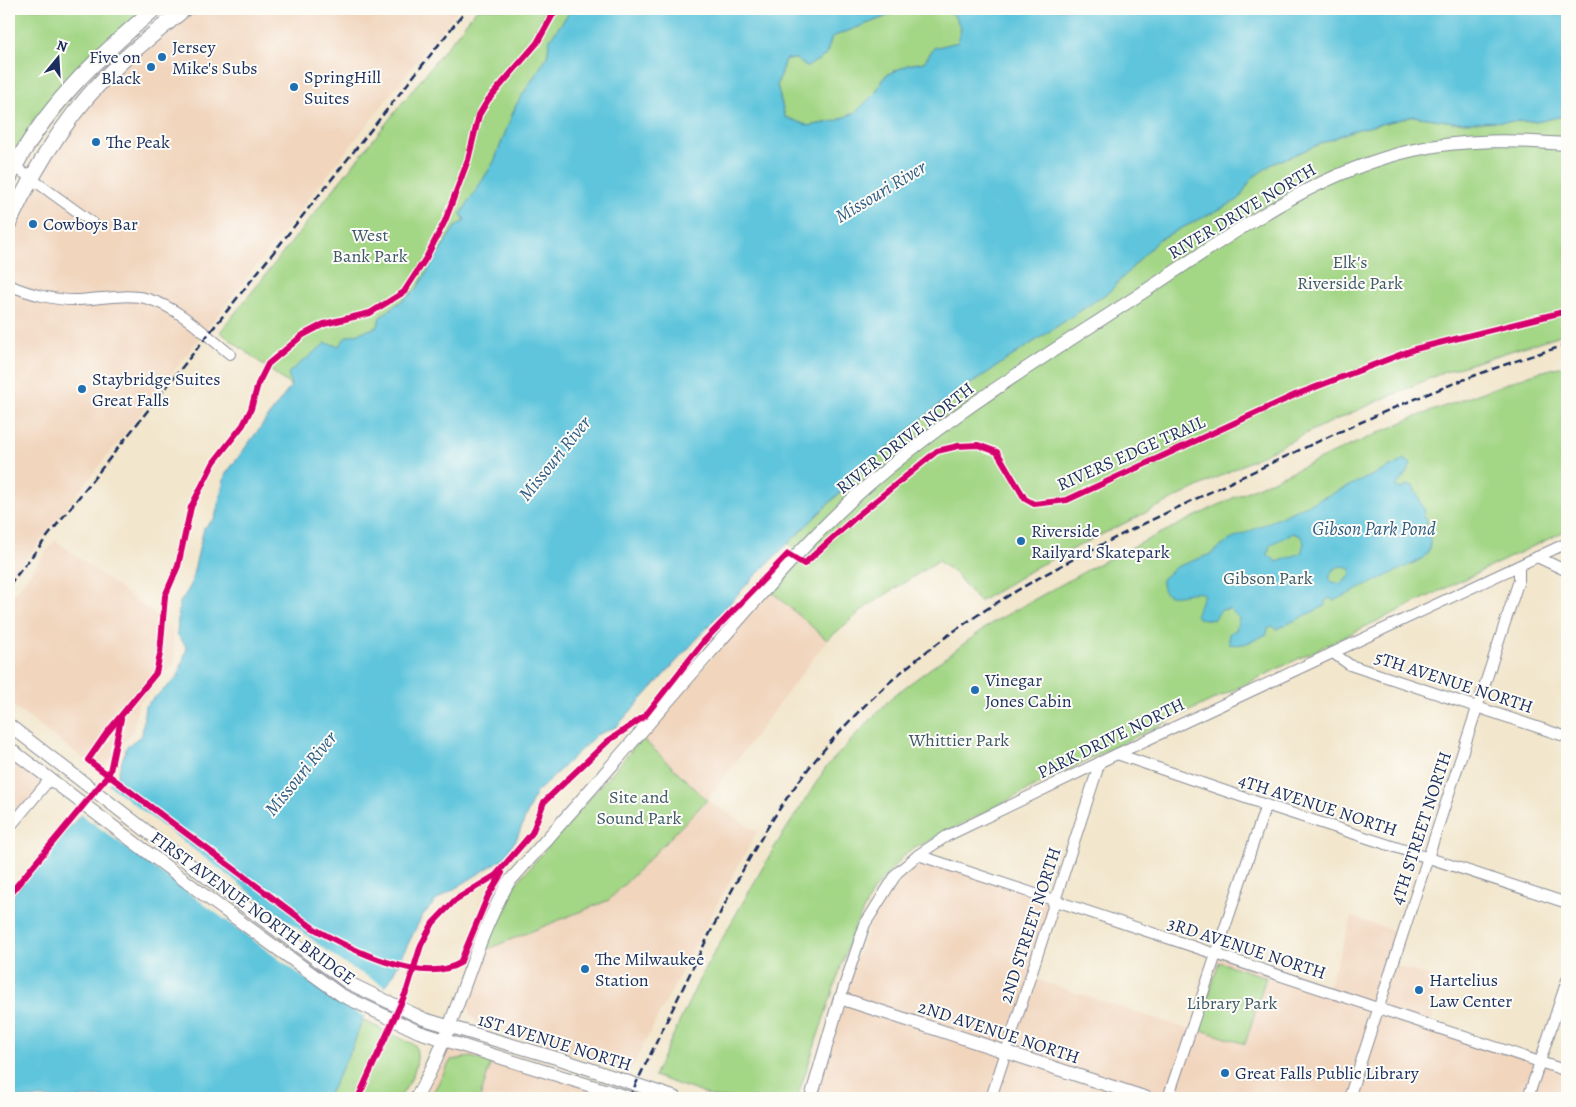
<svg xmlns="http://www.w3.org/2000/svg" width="1576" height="1107" font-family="Alegreya,serif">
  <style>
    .built { fill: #f1d5bd }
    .green { fill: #a3d685; stroke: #5f8272 }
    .water { fill: #5fc5dc; stroke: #3d7a9d; fill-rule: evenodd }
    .pier { fill: #f2e6cc }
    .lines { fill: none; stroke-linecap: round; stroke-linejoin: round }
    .minor-casing { stroke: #868a95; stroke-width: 12 }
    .major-casing { stroke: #868a95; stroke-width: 14 }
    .highway-casing { stroke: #868a95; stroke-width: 17 }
    .minor { stroke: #fff; stroke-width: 10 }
    .major { stroke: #fff; stroke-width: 12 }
    .highway { stroke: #fff; stroke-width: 15 }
    .rail { stroke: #1b2f5e; stroke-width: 2.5; stroke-dasharray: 8 4; stroke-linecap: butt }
    .cycleway-casing { stroke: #fdfcf7; stroke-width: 9 }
    .cycleway { stroke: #d6006c; stroke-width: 6 }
    .poi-dot { fill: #1f6fb2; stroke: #fdfcf7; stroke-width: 2 }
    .labels { text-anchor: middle; stroke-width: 4; stroke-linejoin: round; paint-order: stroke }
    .poi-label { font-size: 18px; fill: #1b2f5e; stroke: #fdfcf7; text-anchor: start }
    .street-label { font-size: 18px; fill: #1b2f5e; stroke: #fdfcf7 }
    .park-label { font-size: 18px; fill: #3d5968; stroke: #fdfcf7 }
    .water-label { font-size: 19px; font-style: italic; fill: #2f5c84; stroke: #fdfcf7 }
  </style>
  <rect width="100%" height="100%" fill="#fdfcf7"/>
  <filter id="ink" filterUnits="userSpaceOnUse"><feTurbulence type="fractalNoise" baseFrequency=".02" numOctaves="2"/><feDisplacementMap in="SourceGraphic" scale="10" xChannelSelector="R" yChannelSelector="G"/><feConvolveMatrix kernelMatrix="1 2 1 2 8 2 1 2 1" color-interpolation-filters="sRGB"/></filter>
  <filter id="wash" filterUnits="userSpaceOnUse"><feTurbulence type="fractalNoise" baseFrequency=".0096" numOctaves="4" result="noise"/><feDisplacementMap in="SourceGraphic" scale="20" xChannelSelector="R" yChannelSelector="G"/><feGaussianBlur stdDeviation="1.12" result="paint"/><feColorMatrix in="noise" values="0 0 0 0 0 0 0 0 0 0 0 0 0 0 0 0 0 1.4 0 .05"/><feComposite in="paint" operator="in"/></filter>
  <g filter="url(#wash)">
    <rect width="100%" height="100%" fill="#f2e6cc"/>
    <!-- built -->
    <g class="built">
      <polygon points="184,9 458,9 9,581 9,224 69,119"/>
      <polygon points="55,540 172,628 175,663 139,702 133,730 101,772 9,703 9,601"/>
      <polygon points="771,591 827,640 707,800 757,832 702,932 630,1071 478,1024 470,1014 468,1001 485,950 609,900 707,800 642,738"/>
      <polygon points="9,748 50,779 9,828"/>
      <polygon points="918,855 1055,902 1031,978 1190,1030 1214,955 1327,991 1352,917 1404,934 1394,965 1444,981 1430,1025 1567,1071 1567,1098 811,1098 840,998 883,893"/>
      <polygon points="444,1041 623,1098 416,1098"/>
    </g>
    <!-- green -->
    <g class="green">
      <polygon points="9,9 154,9 108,48 9,178"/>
      <polygon points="477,9 572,9 550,39 547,57 516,105 494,162 461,214 465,220 454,228 416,290 380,317 378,327 346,337 339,346 291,386 220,332"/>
      <polygon points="902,9 943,9 953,14 961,28 958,42 934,48 924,62 908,65 886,75 876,92 856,112 836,121 808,126 785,117 777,85 785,59 796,59 807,67 826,55 832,37 885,17"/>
      <polygon points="1567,115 1567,333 1442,373 1315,429 1038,566 979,602 956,574 938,561 866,607 827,640 771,591 804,557 788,544 874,459 936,407 1110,291 1158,240 1238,200 1252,178 1272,164 1351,131 1414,116 1453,122 1541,121"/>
      <polygon points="1567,365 1567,530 1083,762 907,852 873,891 853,931 797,1098 717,1098 654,1076 702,974 774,848 827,766 893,696 992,623 1100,563 1237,496 1410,419 1532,374"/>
      <polygon points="642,738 707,800 609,900 485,950 513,887"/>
      <polygon points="1219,962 1266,977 1245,1044 1198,1029"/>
      <path d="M 362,1020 L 415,1045 C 422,1062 410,1084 399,1098 L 327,1098 L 353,1046 Z"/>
      <polygon points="471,1057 491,1063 480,1098 430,1098 451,1060"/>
    </g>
    <!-- water -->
    <g class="water">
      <polygon points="572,9 902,9 885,17 832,37 826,55 807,67 796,59 785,59 777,85 785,117 809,126 836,121 856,112 876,92 886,75 908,65 924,62 934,48 958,42 961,27 953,14 943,9 1567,9 1567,115 1541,121 1453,122 1414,116 1351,131 1272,164 1252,178 1238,200 1158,240 1110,291 936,407 874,459 752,579 616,727 596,735 535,794 517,838 504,858 438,899 422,916 390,980 362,1020 353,1046 327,1098 9,1098 9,900 62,835 117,776 127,746 142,735 145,706 177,678 187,648 177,634 179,604 190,587 204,528 215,518 225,475 291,386 288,373 326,343 339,346 346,337 378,327 380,317 416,290 454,228 465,220 461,214 494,162 516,105 547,57 550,39"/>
      <path d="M 1404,459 L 1411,464 L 1408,471 L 1396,487 L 1402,489 L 1407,485 L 1413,486 L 1425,512 L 1423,517 L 1426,518 C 1429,534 1436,550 1420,560 L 1334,601 L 1330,598 L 1325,601 L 1325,606 L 1277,629 L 1272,626 L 1268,628 L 1267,634 C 1254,640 1244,647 1229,644 L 1229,633 L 1236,630 L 1239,618 L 1230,609 L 1221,610 L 1214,620 L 1198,618 L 1196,614 L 1204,594 C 1189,587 1160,609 1162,579 L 1176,567 L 1211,554 L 1230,540 L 1395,465 ZM 1293,533 L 1302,537 L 1304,543 L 1301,553 L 1277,562 L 1268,555 L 1270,545 ZM 1344,566 L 1351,569 L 1350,576 L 1341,584 L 1330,581 C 1329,571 1334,567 1344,566 Z"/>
    </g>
    <!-- pier -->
    <polygon class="pier" points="106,783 343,963 388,988 367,1018 328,995 79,813"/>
  </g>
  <g filter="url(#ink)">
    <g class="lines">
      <defs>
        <g id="minor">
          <polyline points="14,166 93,223"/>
          <path d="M 9,285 C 29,294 57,301 79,300 C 101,299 127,293 148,299 C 178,307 206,335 230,354"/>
          <polyline points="1537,557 1567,571"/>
          <polyline points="1333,653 1350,665 1567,737"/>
          <polyline points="1117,754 1266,805 1567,903"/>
          <polyline points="9,828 50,779"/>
          <polyline points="918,855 1567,1071"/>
          <polyline points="840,998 865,924 897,873 918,855 947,836 1117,754 1567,543"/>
          <polyline points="991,1098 1100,762"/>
          <polyline points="1168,1098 1266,805"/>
          <polyline points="1349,1098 1502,632 1519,580 1519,566"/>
          <polyline points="1528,1098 1567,980"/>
        </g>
        <g id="major">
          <polyline points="9,725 227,893 347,982 424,1019 563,1060 676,1098"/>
          <polyline points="9,748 212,901 341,995 419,1032 630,1098"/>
          <path d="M 416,1098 C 456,1030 469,952 508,883 C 575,808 641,732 707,656 C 755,601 803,544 858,494 C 944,417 1046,356 1142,293 C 1226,238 1314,172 1414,150 C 1464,139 1516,140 1567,144"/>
          <polyline points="811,1098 840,998 1147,1098"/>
        </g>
        <g id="highway">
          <path d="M 9,178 C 42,109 97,58 154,9"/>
          <path d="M 9,223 C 36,164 71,108 120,63 C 140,44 163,27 184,9"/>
        </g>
      </defs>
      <!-- minor casing -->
      <use href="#minor" class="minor-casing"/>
      <!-- major casing -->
      <use href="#major" class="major-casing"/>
      <!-- highway casing -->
      <use href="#highway" class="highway-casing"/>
      <!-- minor -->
      <use href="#minor" class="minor"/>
      <!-- major -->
      <use href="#major" class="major"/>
      <!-- highway -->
      <use href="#highway" class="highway"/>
      <!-- rail -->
      <g class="rail">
        <polyline points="9,585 467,9"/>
        <path d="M 629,1098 C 653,1049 677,1000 701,951 C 736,881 771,812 822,752 C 935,617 1075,557 1229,483 C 1340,431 1449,379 1567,345"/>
      </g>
      <defs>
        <g id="cycleway">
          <path d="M 502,873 L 488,896 L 460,963 C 422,986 348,948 313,928 L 88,760 L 106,734 L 156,673 L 160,654 L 165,596 L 178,566 L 191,507 L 214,462 L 243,425 L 251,409 L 258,384 L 268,364 L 303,335 L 324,324 L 370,313 L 404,292 L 426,258 L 445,221 L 468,160 L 479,115 L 488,100 L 537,43 L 556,9"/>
          <polyline points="9,895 106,778 110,771 121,719"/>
          <polyline points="358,1098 407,990 421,945 433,923 455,900 496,875 532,833 544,802 608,741 645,716 704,641 788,554 804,564 857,516 937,451 958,446 978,445 997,452 1025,499 1034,504 1067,500 1295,395 1415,349 1567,311"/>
        </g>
      </defs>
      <!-- cycleway casing -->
      <use href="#cycleway" class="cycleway-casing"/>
      <!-- cycleway -->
      <use href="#cycleway" class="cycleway"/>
    </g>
  </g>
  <!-- markers -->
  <g class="poi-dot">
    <circle cx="162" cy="57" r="5"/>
    <circle cx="151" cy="67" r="5"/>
    <circle cx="294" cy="87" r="5"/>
    <circle cx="96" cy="142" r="5"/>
    <circle cx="33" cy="224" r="5"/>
    <circle cx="82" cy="389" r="5"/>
    <circle cx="1021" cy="541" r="5"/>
    <circle cx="975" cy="690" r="5"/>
    <circle cx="585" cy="969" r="5"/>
    <circle cx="1419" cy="990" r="5"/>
    <circle cx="1225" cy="1073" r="5"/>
  </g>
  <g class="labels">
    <!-- poi labels -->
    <g class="poi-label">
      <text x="172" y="53">Jersey<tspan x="172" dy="21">Mike's Subs</tspan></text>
      <text x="141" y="63" text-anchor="end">Five on<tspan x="141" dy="21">Black</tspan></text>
      <text x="304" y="83">SpringHill<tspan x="304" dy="21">Suites</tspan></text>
      <text x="106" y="148">The Peak</text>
      <text x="43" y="230">Cowboys Bar</text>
      <text x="92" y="385">Staybridge Suites<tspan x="92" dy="21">Great Falls</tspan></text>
      <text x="1031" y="537">Riverside<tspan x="1031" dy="21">Railyard Skatepark</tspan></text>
      <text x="985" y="686">Vinegar<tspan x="985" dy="21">Jones Cabin</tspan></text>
      <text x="595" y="965">The Milwaukee<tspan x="595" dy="21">Station</tspan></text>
      <text x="1429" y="986">Hartelius<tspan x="1429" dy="21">Law Center</tspan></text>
      <text x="1235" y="1079">Great Falls Public Library</text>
    </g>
    <!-- street labels -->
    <g class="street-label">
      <text transform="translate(1242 211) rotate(-31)" y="6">RIVER DRIVE NORTH</text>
      <text transform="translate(905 438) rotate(-38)" y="6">RIVER DRIVE NORTH</text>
      <text transform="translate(1131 453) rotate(-24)" y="6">RIVERS EDGE TRAIL</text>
      <text transform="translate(1454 682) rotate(18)" y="6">5TH AVENUE NORTH</text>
      <text transform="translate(1111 738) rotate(-26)" y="6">PARK DRIVE NORTH</text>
      <text transform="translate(1318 805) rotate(18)" y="6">4TH AVENUE NORTH</text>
      <text transform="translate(1421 828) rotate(-72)" y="6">4TH STREET NORTH</text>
      <text transform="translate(253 908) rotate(36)" y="6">FIRST AVENUE NORTH BRIDGE</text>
      <text transform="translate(1030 925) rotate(-72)" y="6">2ND STREET NORTH</text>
      <text transform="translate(1247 948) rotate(18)" y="6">3RD AVENUE NORTH</text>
      <text transform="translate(999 1032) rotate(18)" y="6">2ND AVENUE NORTH</text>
      <text transform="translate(555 1042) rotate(17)" y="6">1ST AVENUE NORTH</text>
    </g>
    <!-- park labels -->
    <g class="park-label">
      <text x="370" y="241">West<tspan x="370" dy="21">Bank Park</tspan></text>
      <text x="1350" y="268">Elk's<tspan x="1350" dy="21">Riverside Park</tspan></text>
      <text x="1268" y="584">Gibson Park</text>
      <text x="959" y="746">Whittier Park</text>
      <text x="639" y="803">Site and<tspan x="639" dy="21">Sound Park</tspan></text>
      <text x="1232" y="1009">Library Park</text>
    </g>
    <!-- water labels -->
    <g class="water-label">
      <text transform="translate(880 191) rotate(-31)" y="7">Missouri River</text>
      <text transform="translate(554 458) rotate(-51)" y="7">Missouri River</text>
      <text x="1374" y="535">Gibson Park Pond</text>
      <text transform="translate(300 773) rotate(-51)" y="7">Missouri River</text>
    </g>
  </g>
  <!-- margin -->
  <rect width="1576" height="1107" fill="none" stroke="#fdfcf7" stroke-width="30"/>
  <!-- north arrow -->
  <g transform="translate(58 58) rotate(18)" stroke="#fdfcf7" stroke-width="4" paint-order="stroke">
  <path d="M0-4L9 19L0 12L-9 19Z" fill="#1b2f5e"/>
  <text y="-8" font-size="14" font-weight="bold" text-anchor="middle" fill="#1b2f5e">N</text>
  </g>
</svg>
